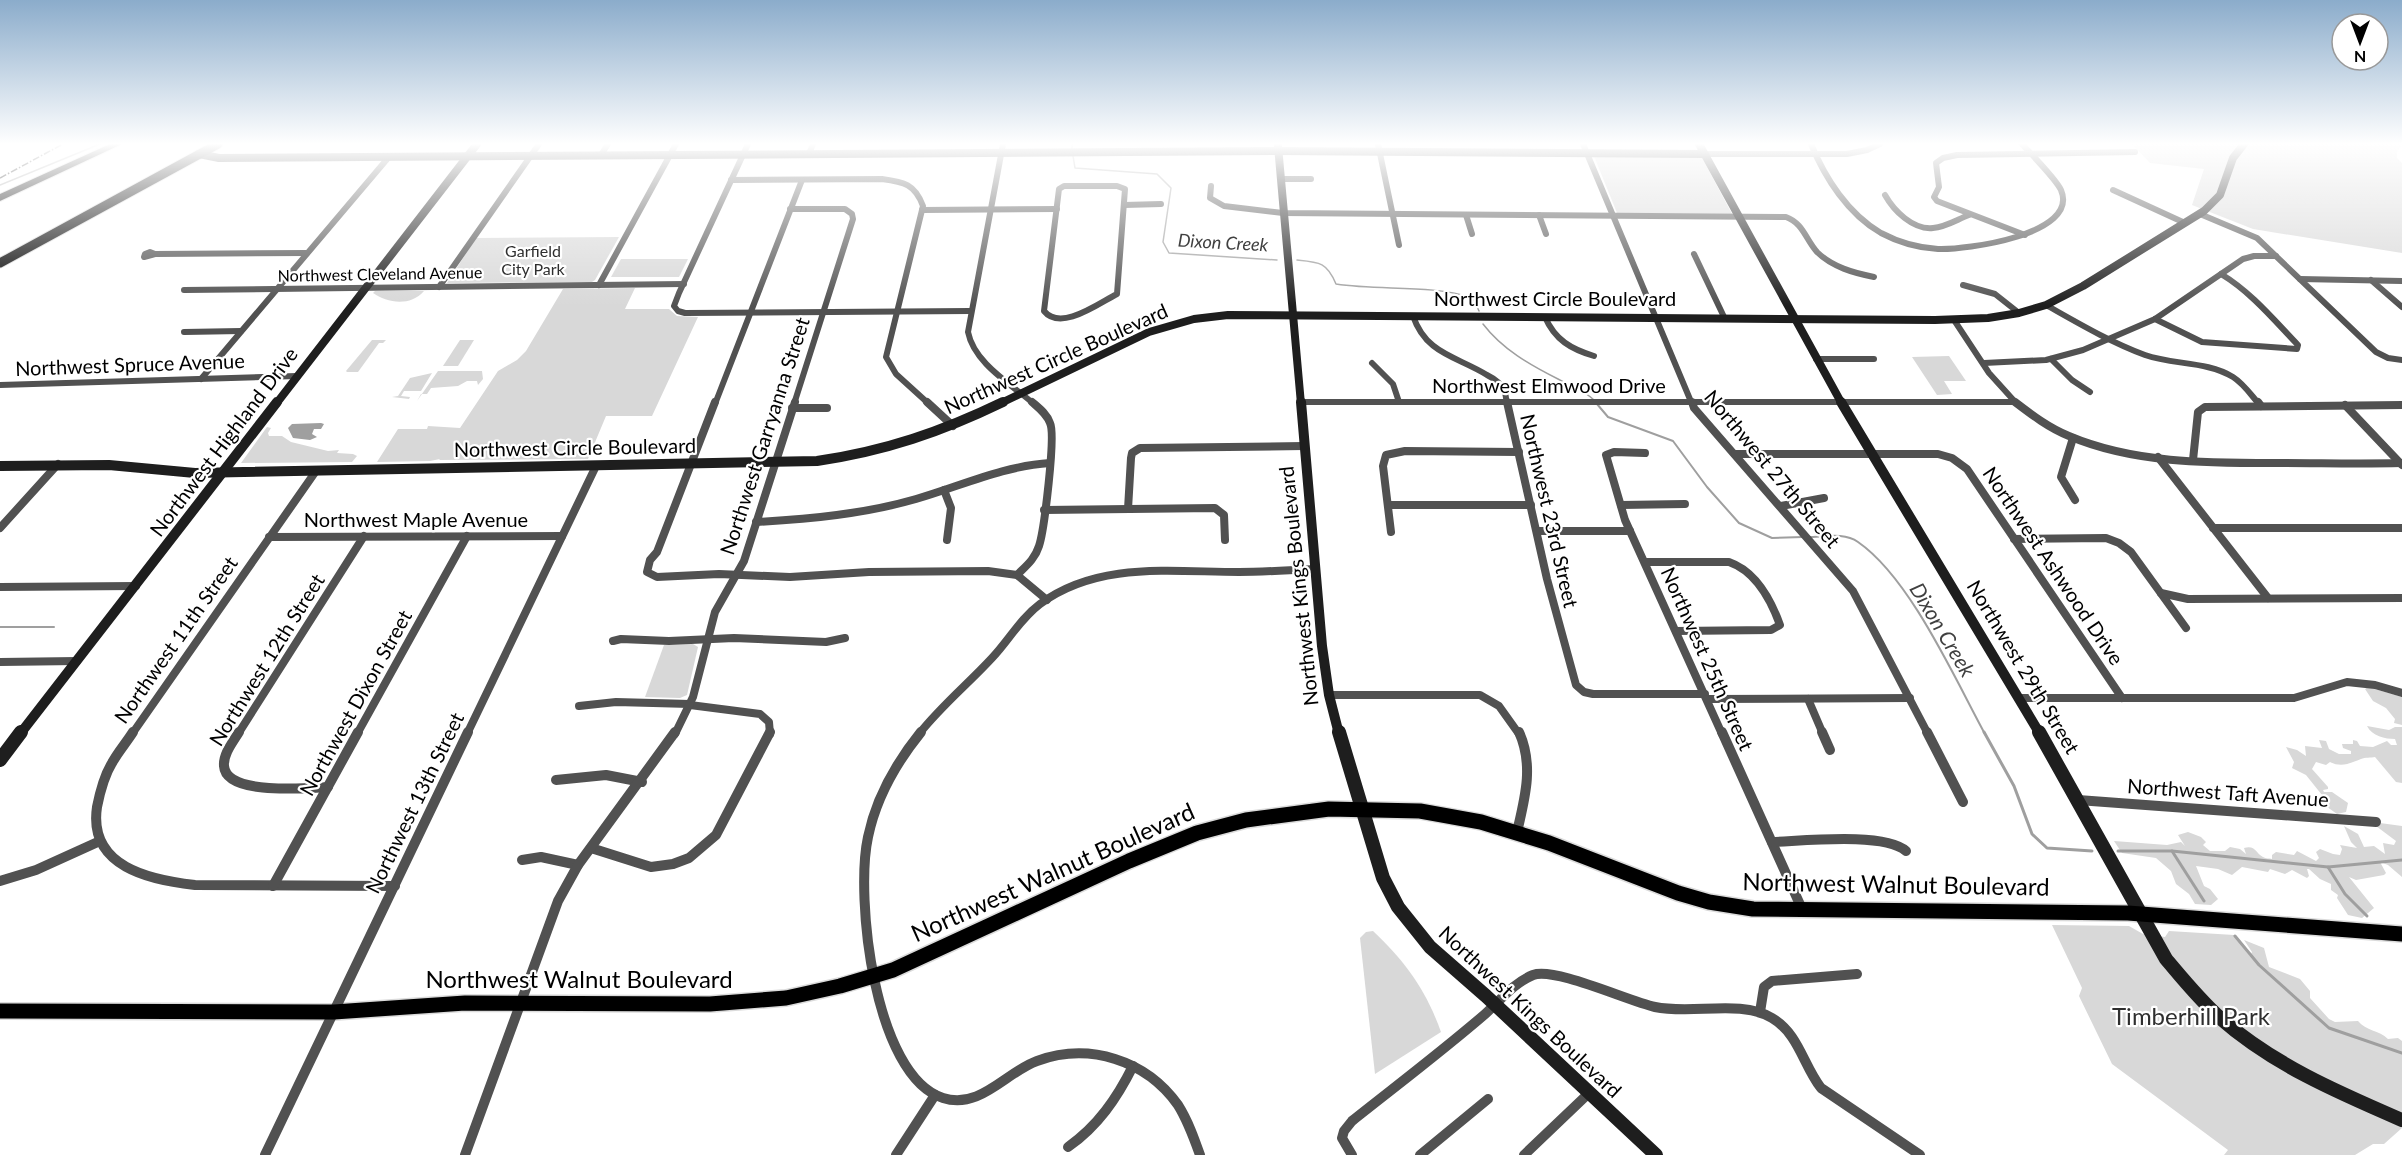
<svg xmlns="http://www.w3.org/2000/svg" width="2402" height="1155" font-family="Lato,sans-serif">
  <style>
    .green { fill: #d8d8d8 }
    .water { fill: #9f9f9f }
    .lines { fill: none; stroke-linecap: round; stroke-linejoin: round }
    .stream-far2 { stroke: #9f9f9f; stroke-width: 1.5 }
    .stream-far1 { stroke: #9f9f9f; stroke-width: 2 }
    .stream { stroke: #9f9f9f; stroke-width: 3 }
    .primary-far1-casing { stroke: #dbdbdb; stroke-width: 11 }
    .primary-casing { stroke: #dbdbdb; stroke-width: 18 }
    .highway-casing { stroke: #dbdbdb; stroke-width: 2 }
    .street-far2 { stroke: #515151; stroke-width: 6 }
    .street-far1 { stroke: #515151; stroke-width: 8 }
    .street { stroke: #515151; stroke-width: 10 }
    .secondary-far2 { stroke: #1e1e1e; stroke-width: 8 }
    .secondary-far1 { stroke: #1e1e1e; stroke-width: 10 }
    .secondary { stroke: #1e1e1e; stroke-width: 14 }
    .primary-far1 { stroke: #000; stroke-width: 9 }
    .primary { stroke: #000; stroke-width: 15 }
    .highway { fill: #000; fill-rule: evenodd }
    .rail { stroke: #000; stroke-width: 1.5; stroke-dasharray: 7 2 1.5 2; stroke-linecap: butt }
    .labels { text-anchor: middle; stroke-width: 4.5; stroke-linejoin: round; paint-order: stroke }
    .far-park-label { font-size: 16px; fill: #2f2f2f; stroke: #fff }
    .far-street-label { font-size: 16px; fill: #000; stroke: #fff }
    .far-water-label { font-size: 18px; font-style: italic; fill: #404040; stroke: #fff }
    .street-label { font-size: 20px; fill: #000; stroke: #fff }
    .water-label { font-size: 21px; font-style: italic; fill: #404040; stroke: #fff }
    .near-street-label { font-size: 24px; fill: #000; stroke: #fff }
    .near-park-label { font-size: 24px; fill: #2f2f2f; stroke: #fff }
  </style>
  <rect width="100%" height="100%" fill="#fff"/>
  <!-- green -->
  <g class="green">
    <polygon points="2132,144 2402,144 2397,152 2397,158 2402,163 2402,253 2253,229 2192,205 2204,169 2150,163"/>
    <polygon points="1594,156 1701,156 1732,214 1617,213"/>
    <polygon points="619,237 595,280 592,282 447,283 476,238"/>
    <polygon points="621,259 688,259 679,277 611,277"/>
    <polygon points="635,288 625,309 669,309 677,316 698,317 652,416 606,416 588,459 439,460 440,459 430,461 377,462 398,429 427,429 428,426 460,428 498,371 517,360 526,351 563,289"/>
    <path d="M 375,291 L 424,291 C 410,307 387,303 373,293 Z"/>
    <polygon points="372,340 386,340 383,343 379,343 358,372 347,372 346,371"/>
    <polygon points="460,340 474,340 458,366 443,366"/>
    <polygon points="1949,356 1966,381 1944,381 1952,394 1937,395 1912,357"/>
    <polygon points="438,371 482,371 483,379 478,385 477,381 467,381 458,386 431,388 427,394 421,394 417,401"/>
    <polygon points="432,373 421,391 404,391 401,396 410,397 409,399 392,397 398,396 410,378"/>
    <polygon points="267,427 271,428 268,433 269,436 282,436 291,442 328,451 339,450 337,453 353,454 357,456 352,462 241,463"/>
    <polygon points="693,644 698,647 687,695 680,698 645,697 664,645"/>
    <polygon points="2368,687 2402,697 2402,725 2394,723 2395,719 2386,708 2373,701 2365,689"/>
    <path d="M 2367,726 L 2389,730 L 2395,727 L 2402,727 L 2402,783 L 2396,782 L 2375,757 C 2371,758 2365,757 2361,759 C 2350,763 2342,768 2330,762 L 2326,765 L 2316,762 L 2312,769 L 2328,787 L 2328,789 L 2323,790 L 2324,792 L 2332,792 L 2348,803 L 2346,812 L 2337,814 L 2323,804 L 2322,795 L 2306,775 L 2292,768 L 2294,762 L 2286,747 L 2297,750 L 2306,756 L 2305,746 L 2322,748 L 2319,740 L 2326,741 L 2329,749 L 2339,754 L 2351,754 L 2351,751 L 2343,748 L 2342,744 L 2353,744 L 2353,740 L 2357,741 L 2360,746 L 2373,747 L 2387,741 L 2391,745 L 2397,745 L 2395,739 C 2385,739 2372,736 2367,726 Z"/>
    <path d="M 2380,823 L 2402,826 L 2402,877 L 2388,865 L 2380,862 L 2386,873 L 2384,875 L 2356,880 L 2349,877 L 2374,908 L 2362,918 L 2348,915 L 2337,898 L 2338,895 L 2331,890 L 2331,884 L 2320,879 L 2309,869 L 2307,869 L 2309,876 L 2307,878 L 2292,870 L 2285,874 L 2270,869 L 2268,872 L 2242,867 L 2232,875 L 2218,869 L 2196,866 L 2204,886 L 2210,889 L 2218,899 L 2211,905 L 2195,904 L 2189,894 L 2176,884 L 2171,871 L 2156,858 L 2122,853 L 2114,841 L 2167,845 L 2181,842 L 2185,846 L 2178,835 L 2188,832 L 2201,837 L 2206,842 L 2203,845 L 2210,851 L 2225,851 L 2230,847 L 2240,849 L 2246,854 L 2244,848 C 2256,845 2255,853 2263,857 C 2266,859 2269,858 2272,859 L 2272,855 L 2276,852 L 2294,855 L 2297,851 L 2316,861 L 2319,858 L 2316,852 L 2320,849 L 2333,854 L 2340,855 L 2342,849 L 2340,845 L 2357,848 L 2351,842 L 2344,826 L 2358,834 L 2364,847 L 2374,846 L 2385,854 L 2383,843 L 2394,845 L 2396,841 L 2376,826 Z"/>
    <path d="M 2052,925 L 2129,926 L 2143,934 L 2165,937 L 2169,931 L 2234,935 L 2250,956 L 2252,952 L 2244,940 L 2264,948 L 2269,967 L 2300,979 L 2310,991 L 2310,998 L 2329,1019 L 2335,1022 L 2358,1021 C 2366,1031 2379,1030 2388,1039 L 2398,1038 L 2402,1041 L 2402,1128 L 2384,1144 L 2373,1144 L 2355,1155 L 2224,1155 L 2228,1150 L 2112,1064 L 2079,996 L 2082,988 Z"/>
    <path d="M 1373,931 C 1405,961 1426,990 1441,1032 L 1375,1074 L 1360,938 L 1366,932 Z"/>
  </g>
  <!-- water -->
  <polygon class="water" points="292,424 321,423 324,424 321,429 314,429 312,434 317,437 310,440 293,438 288,428"/>
  <g class="lines">
    <!-- stream-far2 -->
    <g class="stream-far2">
      <polyline points="1072,144 1072,148"/>
      <polyline points="1073,156 1075,168 1157,174 1171,188 1163,242 1169,253 1277,260"/>
      <polyline points="0,185 100,144"/>
      <path d="M 1297,260 C 1319,262 1327,262 1336,284 C 1381,291 1430,284 1473,298 L 1479,311"/>
      <path d="M 1483,324 C 1502,349 1530,365 1558,379 C 1570,386 1584,390 1594,400"/>
    </g>
    <!-- stream-far1 -->
    <g class="stream-far1">
      <polyline points="1597,404 1608,417 1673,441 1707,487 1739,523 1772,538 1803,537"/>
      <path d="M 1808,537 C 1824,537 1844,532 1858,542 C 1910,578 1954,677 1985,734"/>
      <polyline points="0,627 54,627"/>
    </g>
    <!-- stream -->
    <g class="stream">
      <polyline points="1984,732 2014,786 2032,834 2047,848 2092,851"/>
      <polyline points="2118,851 2172,851 2328,867 2402,860"/>
      <polyline points="2172,851 2204,901"/>
      <polyline points="2328,867 2345,894 2367,916"/>
      <polyline points="2235,936 2259,965 2329,1028 2402,1053"/>
    </g>
    <defs>
      <polyline id="primary-far1" points="0,263 218,144"/>
      <polyline id="primary" points="0,1011 334,1012 465,1003 710,1004 786,998 840,986 893,970 1129,861 1197,833 1246,820 1329,809 1420,811 1481,822 1549,843 1678,893 1709,902 1753,909 2128,913 2402,934"/>
      <polygon id="highway" points="110,144 122,144 0,201 0,194"/>
    </defs>
    <!-- primary-far1 casing -->
    <use href="#primary-far1" class="primary-far1-casing"/>
    <!-- primary casing -->
    <use href="#primary" class="primary-casing"/>
    <!-- highway casing -->
    <use href="#highway" class="highway-casing"/>
    <!-- street-far2 -->
    <g class="street-far2">
      <polyline points="748,144 679,293 674,306 678,311 685,313 970,311"/>
      <path d="M 1003,144 L 968,332 C 974,363 1011,384 1034,404"/>
      <polyline points="1378,144 1399,245"/>
      <polyline points="1583,144 1692,404"/>
      <path d="M 1811,144 C 1825,178 1848,214 1881,233 C 1898,242 1919,248 1938,249 C 1965,250 2080,235 2061,190 C 2056,179 2031,154 2022,144"/>
      <polyline points="809,154 813,144"/>
      <polyline points="1704,154 1847,154 1867,150 1880,144"/>
      <polyline points="601,155 608,144"/>
      <polyline points="1281,179 1311,179"/>
      <path d="M 731,180 L 882,179 C 904,182 915,184 923,206 L 886,357 L 896,374 L 929,404"/>
      <path d="M 1064,186 L 1117,186 L 1125,189 L 1117,294 C 1099,303 1061,332 1044,311 L 1059,189 Z"/>
      <path d="M 1211,186 L 1210,198 L 1224,206 L 1283,213 L 1786,217 C 1803,223 1806,240 1817,252 C 1832,267 1854,273 1874,277"/>
      <polyline points="2113,190 2185,223"/>
      <path d="M 1885,195 C 1894,211 1913,230 1933,228 C 1946,227 1958,219 1969,215"/>
      <polyline points="1124,205 1161,204"/>
      <polyline points="790,209 845,209 852,214 853,219 794,404"/>
      <polyline points="922,210 1057,209"/>
      <polyline points="2200,214 2257,238 2376,352 2388,358 2402,360"/>
      <polyline points="1466,215 1472,234"/>
      <polyline points="1539,215 1546,234"/>
      <polyline points="2025,235 1937,201 1934,197 1939,187 1936,163 1943,158 1957,155 2135,152"/>
      <polygon points="150,252 155,254 144,257 145,254"/>
      <polyline points="155,254 307,253"/>
      <polyline points="1694,254 1725,319"/>
      <polyline points="2300,279 2402,281"/>
      <polyline points="2371,280 2402,307"/>
      <polyline points="599,285 676,144"/>
      <polyline points="1963,285 1995,294 2019,313"/>
      <polyline points="439,287 539,144"/>
      <polyline points="184,290 684,284"/>
      <path d="M 2046,305 C 2078,323 2110,342 2145,355 C 2173,365 2207,361 2233,377 C 2244,384 2251,395 2259,404"/>
      <path d="M 1413,316 C 1426,354 1456,356 1487,375 C 1493,378 1501,384 1504,390 C 1506,394 1506,400 1507,404"/>
      <path d="M 1545,317 C 1555,340 1571,349 1594,356"/>
      <path d="M 2155,319 L 2202,342 L 2297,349 L 2298,345 C 2274,320 2251,292 2221,274"/>
      <polyline points="1954,320 1989,373 2017,404"/>
      <polyline points="184,332 241,331"/>
      <polyline points="1816,359 1874,359"/>
      <polyline points="2051,359 2072,380 2090,392"/>
      <polyline points="1372,363 1393,384 1399,402"/>
      <polyline points="1984,363 2046,360 2083,350 2155,319 2243,259 2254,256 2276,256"/>
      <polyline points="201,379 388,158"/>
      <polyline points="0,385 297,376"/>
      <polyline points="1301,402 2013,402"/>
      <polyline points="715,404 802,180"/>
    </g>
    <!-- street-far1 -->
    <g class="street-far1">
      <polyline points="715,402 657,552 650,560 647,572 657,577 719,574 790,577 869,572 988,571 1017,575 1047,600"/>
      <polyline points="927,402 953,426"/>
      <polyline points="1507,402 1547,579 1576,685 1584,692 1593,694 1705,694"/>
      <polyline points="1692,402 1694,408 1853,591 1928,734"/>
      <path d="M 2015,402 C 2032,415 2049,428 2069,436 C 2135,464 2211,463 2282,463 C 2321,463 2361,464 2401,463"/>
      <polyline points="2258,402 2261,406"/>
      <polyline points="2345,405 2402,465"/>
      <polyline points="792,408 827,408"/>
      <polyline points="2073,438 2061,477 2075,500"/>
      <polyline points="1645,453 1614,452 1606,455 1625,520 1722,734"/>
      <polyline points="1735,454 1938,454 1952,458 1967,469 2122,698"/>
      <polyline points="2158,457 2268,598"/>
      <polyline points="2193,460 2198,412 2205,407 2402,405"/>
      <polyline points="944,490 951,508 947,540"/>
      <polyline points="1388,505 1531,505"/>
      <polyline points="1621,505 1685,504"/>
      <polyline points="1781,506 1824,498"/>
      <polyline points="1128,509 1131,458 1132,453 1140,448 1304,446"/>
      <polyline points="1044,510 1215,508 1224,515 1225,540"/>
      <path d="M 756,522 C 810,519 864,514 916,499 C 961,486 1003,466 1050,463"/>
      <polyline points="0,528 58,464"/>
      <polyline points="2213,528 2402,528"/>
      <polyline points="1537,531 1630,531"/>
      <polyline points="1391,532 1383,466 1386,455 1405,451 1519,452"/>
      <polyline points="269,537 562,536"/>
      <polyline points="2014,539 2106,538 2119,543 2131,552 2186,628"/>
      <path d="M 1645,562 L 1729,562 C 1755,571 1771,600 1780,625 L 1771,630 L 1676,631"/>
      <path d="M 1017,575 C 1026,566 1035,559 1039,546 C 1044,531 1056,435 1050,423 C 1047,414 1039,408 1032,402"/>
      <polyline points="0,587 136,586"/>
      <polyline points="2161,593 2188,599 2402,598"/>
      <polyline points="613,641 621,639 669,641 734,638 826,642 845,638"/>
      <polyline points="0,662 77,661"/>
      <polyline points="1329,695 1480,695 1499,706 1519,734"/>
      <polyline points="2020,698 2294,698 2347,682 2375,685 2402,693"/>
      <polyline points="1707,699 1910,698"/>
      <polyline points="1808,699 1823,734"/>
      <polyline points="690,705 760,714 769,722 770,734"/>
      <polyline points="579,706 616,702 690,704"/>
      <polyline points="132,734 316,471"/>
      <polyline points="238,734 364,536"/>
      <polyline points="357,734 467,536"/>
      <polyline points="467,734 596,466"/>
      <polyline points="675,734 693,697 715,612 744,561 795,402"/>
      <path d="M 919,734 C 941,706 968,684 992,658 C 1009,640 1020,619 1040,604 C 1098,561 1171,572 1239,572 C 1264,572 1290,570 1316,569"/>
    </g>
    <!-- street -->
    <g class="street">
      <path d="M 133,732 C 126,743 118,752 112,763 C 104,776 100,792 97,807 C 88,867 150,880 195,885 L 395,886"/>
      <path d="M 239,732 C 233,742 223,754 224,766 C 226,796 307,788 328,787"/>
      <path d="M 921,732 C 896,763 876,798 868,837 C 855,897 874,1076 943,1098 C 980,1110 1006,1072 1037,1061 C 1089,1042 1146,1060 1178,1105 C 1188,1121 1194,1138 1200,1155"/>
      <polyline points="1722,732 1802,909"/>
      <polyline points="1822,732 1830,750"/>
      <polyline points="1927,732 1963,802"/>
      <polyline points="556,780 606,775 642,782"/>
      <polyline points="2078,800 2376,822"/>
      <path d="M 1517,832 C 1525,798 1534,765 1519,732"/>
      <path d="M 1772,842 C 1803,841 1884,832 1906,851"/>
      <polyline points="591,848 651,867 673,864 689,858 716,835 770,732"/>
      <polyline points="522,860 541,857 578,865"/>
      <polyline points="0,881 36,870 100,841"/>
      <polyline points="273,886 358,732"/>
      <polyline points="1760,1012 1764,987 1772,981 1857,974"/>
      <path d="M 1068,1147 C 1098,1126 1117,1098 1133,1066"/>
      <polyline points="265,1155 468,732"/>
      <polyline points="465,1155 558,901 578,865 675,732"/>
      <polyline points="896,1155 935,1095"/>
      <path d="M 1352,1155 L 1342,1138 L 1344,1131 L 1352,1121 C 1396,1086 1441,1052 1484,1015 C 1499,1002 1513,983 1533,975 C 1555,967 1628,1001 1655,1007 C 1692,1015 1740,999 1772,1018 C 1799,1034 1803,1065 1821,1088 L 1920,1155"/>
      <polyline points="1420,1155 1488,1099"/>
      <polyline points="1524,1155 1589,1093"/>
    </g>
    <!-- secondary-far2 -->
    <g class="secondary-far2">
      <polyline points="1699,144 1842,404"/>
      <polyline points="1278,146 1301,404"/>
      <polyline points="199,154 219,158 1279,151 1704,154"/>
      <polyline points="276,404 477,144"/>
      <polyline points="999,404 1149,332 1194,319 1228,315 1935,320 1988,318 2019,313 2046,305 2083,286 2204,211 2220,195 2233,158 2244,144"/>
    </g>
    <!-- secondary-far1 -->
    <g class="secondary-far1">
      <polyline points="1301,402 1322,646 1329,695 1339,734"/>
      <polyline points="1841,402 2040,734"/>
      <path d="M 0,466 L 109,465 L 195,473 L 817,461 C 885,451 941,432 1003,402"/>
      <polyline points="20,734 277,402"/>
    </g>
    <!-- secondary -->
    <g class="secondary">
      <polyline points="1339,732 1383,878 1398,907 1430,947 1486,996 1656,1155"/>
      <path d="M 2039,732 L 2166,959 C 2183,979 2199,999 2219,1017 C 2272,1064 2337,1092 2402,1120"/>
      <polyline points="0,760 21,732"/>
    </g>
    <!-- primary-far1 -->
    <use href="#primary-far1" class="primary-far1"/>
    <!-- primary -->
    <use href="#primary" class="primary"/>
    <!-- highway -->
    <use href="#highway" class="highway"/>
    <!-- rail -->
    <polyline class="rail" points="0,178 63,144"/>
  </g>
  <!-- sky -->
  <linearGradient id="sky" x2="0" y2="1"><stop stop-color="#8baccb"/><stop offset="0.47" stop-color="#fff"/><stop offset="1" stop-color="#fff" stop-opacity="0"/></linearGradient>
  <rect width="2402" height="306" fill="url(#sky)"/>
  <g class="labels">
    <!-- far-park labels -->
    <g class="far-park-label">
      <text x="533" y="257">Garfield<tspan x="533" dy="18">City Park</tspan></text>
    </g>
    <!-- far-street labels -->
    <g class="far-street-label">
      <text transform="translate(380 274) rotate(-1)" y="6">Northwest Cleveland Avenue</text>
    </g>
    <!-- far-water labels -->
    <g class="far-water-label">
      <text transform="translate(1223 243) rotate(3)" y="6">Dixon Creek</text>
    </g>
    <!-- street labels -->
    <g class="street-label">
      <text x="1555" y="306">Northwest Circle Boulevard</text>
      <text transform="translate(1056 359) rotate(-24)" y="7">Northwest Circle Boulevard</text>
      <text transform="translate(130 365) rotate(-2)" y="7">Northwest Spruce Avenue</text>
      <text x="1549" y="393">Northwest Elmwood Drive</text>
      <text transform="translate(765 436) rotate(-72)" y="7">Northwest Garryanna Street</text>
      <text transform="translate(224 442) rotate(-53)" y="7">Northwest Highland Drive</text>
      <text transform="translate(575 448) rotate(-1)" y="7">Northwest Circle Boulevard</text>
      <text transform="translate(1772 469) rotate(50)" y="7">Northwest 27th Street</text>
      <text transform="translate(1549 511) rotate(77)" y="7">Northwest 23rd Street</text>
      <text x="416" y="527">Northwest Maple Avenue</text>
      <text transform="translate(2053 566) rotate(56)" y="7">Northwest Ashwood Drive</text>
      <text transform="translate(1299 586) rotate(-96)" y="7">Northwest Kings Boulevard</text>
      <text transform="translate(176 640) rotate(-55)" y="7">Northwest 11th Street</text>
      <text transform="translate(1707 659) rotate(66)" y="7">Northwest 25th Street</text>
      <text transform="translate(267 660) rotate(-58)" y="7">Northwest 12th Street</text>
      <text transform="translate(2023 667) rotate(59)" y="7">Northwest 29th Street</text>
      <text transform="translate(356 703) rotate(-61)" y="7">Northwest Dixon Street</text>
      <text transform="translate(2228 793) rotate(4)" y="7">Northwest Taft Avenue</text>
      <text transform="translate(415 803) rotate(-64)" y="7">Northwest 13th Street</text>
      <text transform="translate(1530 1012) rotate(43)" y="7">Northwest Kings Boulevard</text>
    </g>
    <!-- water labels -->
    <g class="water-label">
      <text transform="translate(1942 630) rotate(59)" y="7">Dixon Creek</text>
    </g>
    <!-- near-street labels -->
    <g class="near-street-label">
      <text transform="translate(1053 873) rotate(-24)" y="8">Northwest Walnut Boulevard</text>
      <text transform="translate(1896 885) rotate(1)" y="8">Northwest Walnut Boulevard</text>
      <text x="579" y="988">Northwest Walnut Boulevard</text>
    </g>
    <!-- near-park labels -->
    <g class="near-park-label">
      <text x="2191" y="1025">Timberhill Park</text>
    </g>
  </g>
  <!-- north arrow -->
  <g transform="translate(2360 42) rotate(180)"><circle r="28" fill="#ffffff" stroke="#999999" stroke-width="1.5"/>
  <path d="M0-4.5L10 22L0 15L-10 22Z" fill="#000000"/>
  <text y="-9" font-size="16" font-weight="bold" text-anchor="middle" fill="#000000">N</text>
  </g>
</svg>
